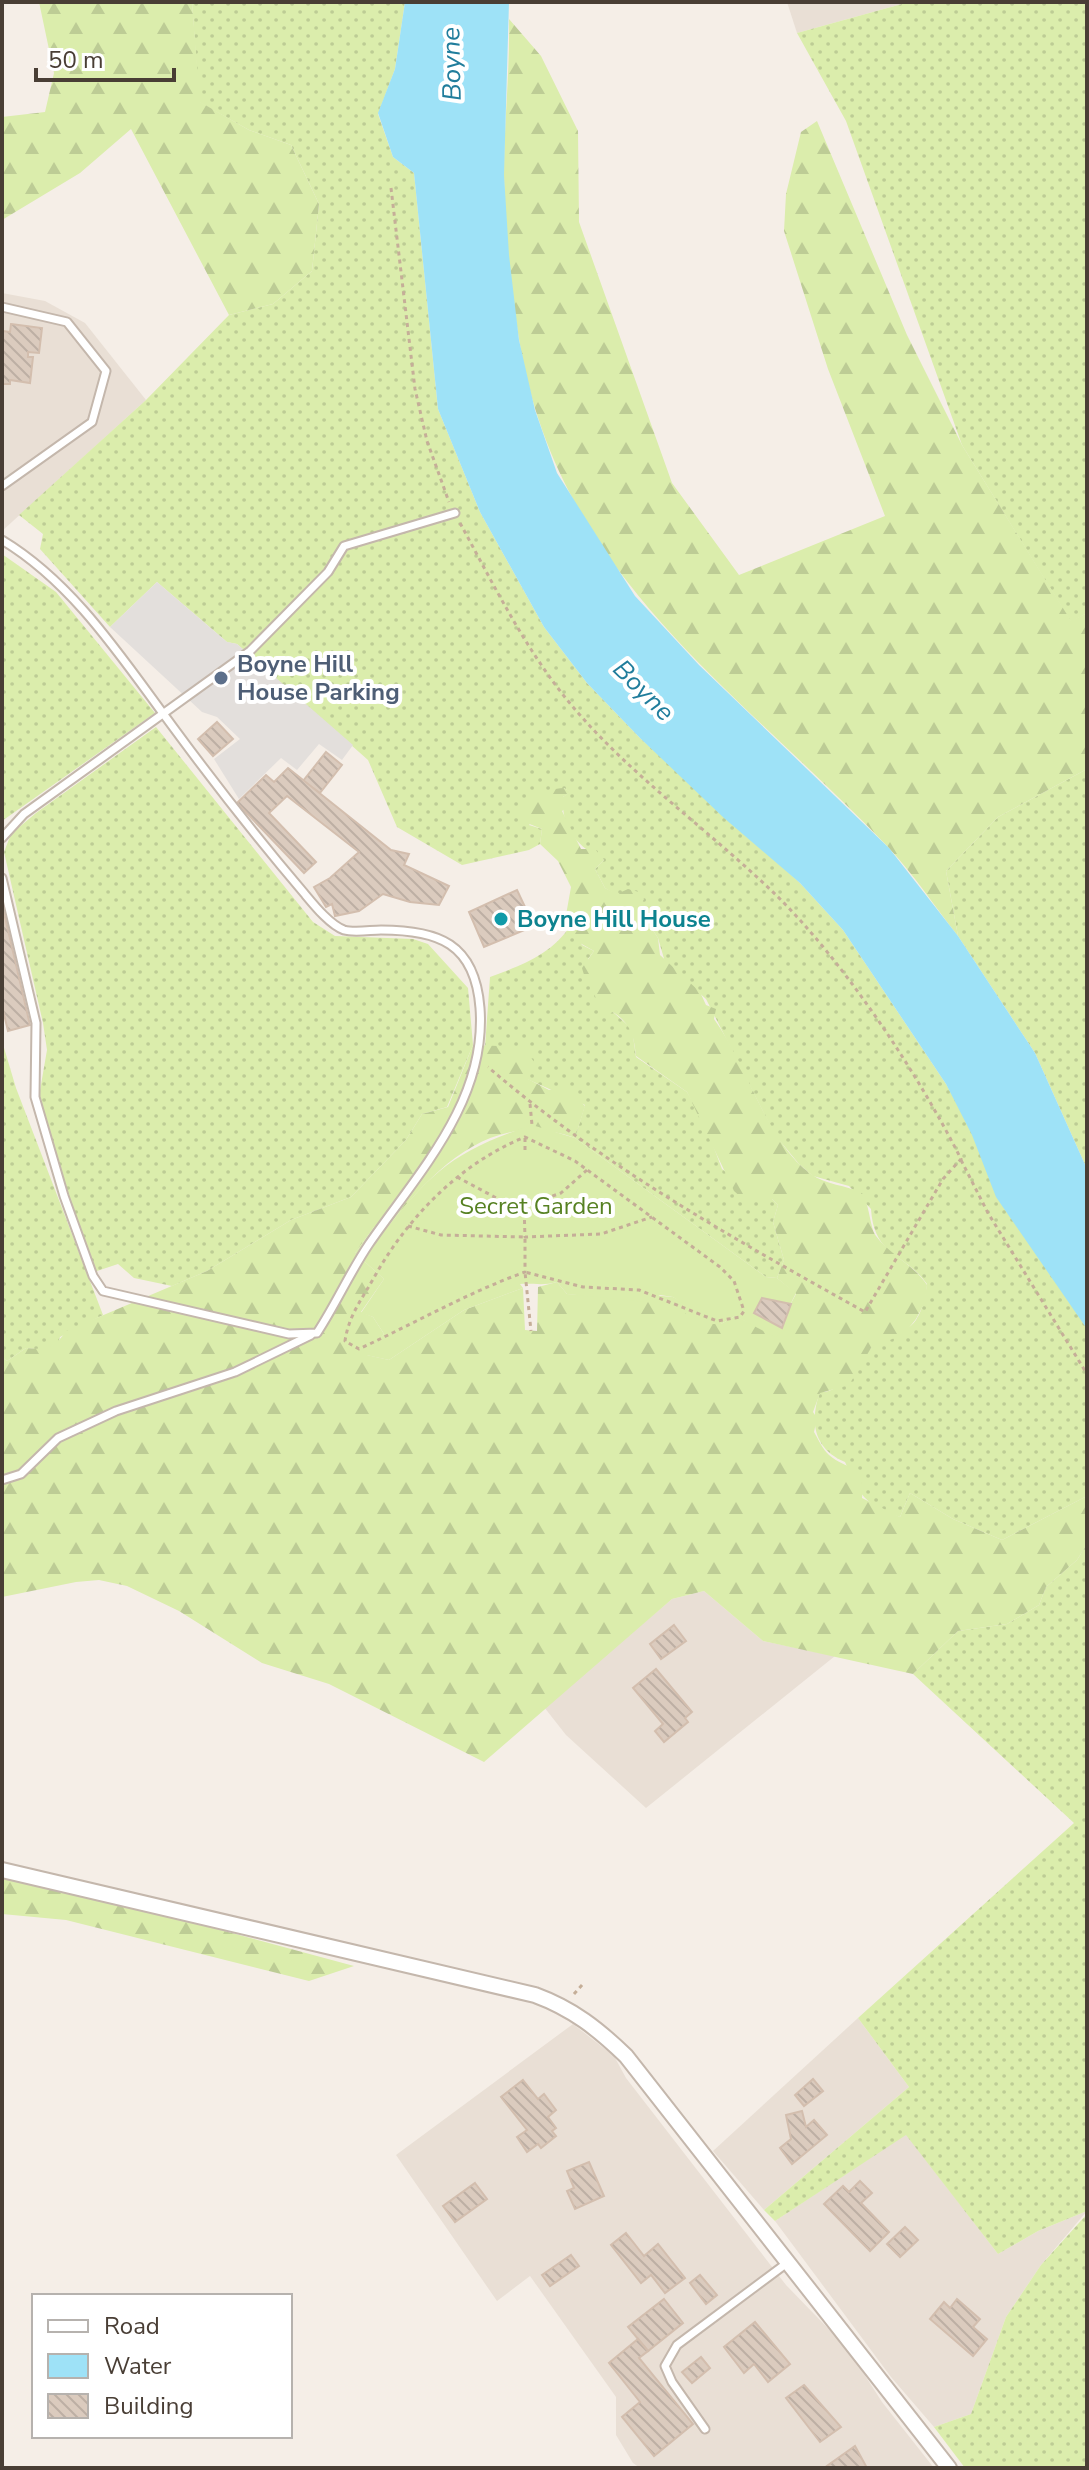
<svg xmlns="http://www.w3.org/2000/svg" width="1089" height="2470" font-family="'Nunito Sans',sans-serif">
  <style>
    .residential { fill: #e9dfd5 }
    .grass { fill: url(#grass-dots) }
    .forest { fill: url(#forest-firs) }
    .garden { fill: #dbedac }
    .parking { fill: #e3dfdc }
    .water { fill: #9ee2f7 }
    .building { fill: url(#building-back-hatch); stroke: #d3beae; stroke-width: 2 }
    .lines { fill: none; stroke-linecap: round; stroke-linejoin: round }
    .service-casing { stroke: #c4b7ac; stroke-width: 11 }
    .minor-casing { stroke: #c4b7ac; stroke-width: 18 }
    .path { stroke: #c5ae98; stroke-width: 3; stroke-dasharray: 4 4; stroke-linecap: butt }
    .service { stroke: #fff; stroke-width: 7 }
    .minor { stroke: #fff; stroke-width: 14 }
    .service-dot { fill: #5c6f8a; stroke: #fff; stroke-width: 3 }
    .culture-dot { fill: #0f9aa8; stroke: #fff; stroke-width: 3 }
    .labels { text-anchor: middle; stroke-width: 8; stroke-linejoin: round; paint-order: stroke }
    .service-label { font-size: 24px; font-weight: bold; fill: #4e5e75; stroke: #fff; text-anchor: start }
    .culture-label { font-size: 24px; font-weight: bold; fill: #0d838f; stroke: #fff; text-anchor: start }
    .park-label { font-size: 24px; fill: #568122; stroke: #fff }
    .water-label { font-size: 26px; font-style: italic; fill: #207d9c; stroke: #fff }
  </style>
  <defs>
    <pattern id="grass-dots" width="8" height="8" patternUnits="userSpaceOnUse" patternTransform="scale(2)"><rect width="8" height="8" fill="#dbedac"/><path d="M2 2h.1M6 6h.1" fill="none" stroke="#bdcc95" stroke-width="1.8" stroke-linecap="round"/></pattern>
    <pattern id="forest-firs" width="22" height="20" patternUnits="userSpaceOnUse" patternTransform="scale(2)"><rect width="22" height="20" fill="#dbedac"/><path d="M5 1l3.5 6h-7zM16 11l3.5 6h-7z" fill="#bdcc95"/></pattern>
    <pattern id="building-back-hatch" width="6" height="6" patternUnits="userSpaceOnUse" patternTransform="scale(2)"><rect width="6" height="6" fill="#dbcbbe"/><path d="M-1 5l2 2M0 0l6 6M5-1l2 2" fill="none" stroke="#bdafa4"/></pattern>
  </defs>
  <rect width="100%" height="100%" fill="#f5eee7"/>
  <!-- residential -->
  <g class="residential">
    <polygon points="787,2 909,2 797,33"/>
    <polygon points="2,293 45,301 85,323 146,400 2,531"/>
    <polygon points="704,1591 763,1641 835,1656 646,1808 566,1735 544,1707 672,1599"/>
    <polygon points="858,2018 909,2087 764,2210 713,2151"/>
    <polygon points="573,2024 614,2056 626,2078 786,2285 848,2349 882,2402 934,2468 640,2468 633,2463 616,2435 616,2397 530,2276 497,2301 396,2155"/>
    <polygon points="906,2134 998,2254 1038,2231 1087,2211 1041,2265 1006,2317 971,2414 934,2427 891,2377 775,2221"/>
  </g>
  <!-- grass -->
  <g class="grass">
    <path d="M 192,2 L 405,2 L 395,69 L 378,114 L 393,157 L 414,173 L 438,409 L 480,512 L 544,627 L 587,683 L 640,738 L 800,883 L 843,930 L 946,1084 L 1087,1329 L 1087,1496 L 1002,1540 L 953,1519 L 910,1493 L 900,1517 C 864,1505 860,1495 845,1462 C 814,1449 809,1422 820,1392 C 841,1394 858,1363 870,1349 C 883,1335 904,1337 916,1320 C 923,1309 925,1297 927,1284 C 904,1252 874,1257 871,1209 L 849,1186 L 813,1176 L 799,1164 L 775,1135 L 706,999 L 665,962 L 658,938 L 639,909 L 605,888 L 595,869 L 604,860 C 577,847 561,828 563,797 L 570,792 L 564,788 L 529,825 L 542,829 L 540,844 L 529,850 L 462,865 L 397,827 L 368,760 L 237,644 L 227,642 L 157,582 L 110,627 L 40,549 L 43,534 L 19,515 L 146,400 L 229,315 L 273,304 L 312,271 L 319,204 L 291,145 L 249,130 L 199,102 Z"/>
    <polygon points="909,2 1087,2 1087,613 1071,622 962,445 846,121 797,33"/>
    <polygon points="2,554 56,592 155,713 2,821"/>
    <polygon points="156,727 313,922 335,936 413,939 428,944 468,988 473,1045 447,1107 422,1114 406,1140 351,1197 291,1220 207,1271 172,1286 134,1278 118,1264 94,1272 38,1102 47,1050 43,1023 4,852 11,834 36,813"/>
    <polygon points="1087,769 1087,1169 1035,1053 958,936 946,871 998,817"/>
    <path d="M 571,925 L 582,945 L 594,951 L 588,959 L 613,1012 L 632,1029 L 636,1057 L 687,1092 L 705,1124 L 722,1169 L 762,1198 L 772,1199 L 778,1205 L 773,1222 L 784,1260 L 777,1278 L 766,1277 L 575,1138 L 585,1105 L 527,1079 L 485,1047 L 490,977 C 522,965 551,955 571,925 Z"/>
    <polygon points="2,1041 16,1088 103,1315 60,1337 58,1343 45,1350 26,1348 7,1361 2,1357"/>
    <polygon points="1087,1544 1087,2211 1038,2231 998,2254 906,2135 775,2221 764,2210 909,2087 858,2018 1074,1823 913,1674 958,1631 1007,1624 1039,1605 1046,1587 1077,1560"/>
    <polygon points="1087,2214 1087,2468 965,2468 934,2427 971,2414 1006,2317 1041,2265"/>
  </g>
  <!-- forest -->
  <g class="forest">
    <polygon points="39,2 192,2 200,102 249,130 291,145 319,204 312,271 273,304 229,315 131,129 80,173 2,220 2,117 45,112 54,73"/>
    <path d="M 509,19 L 541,56 L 578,131 L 579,222 L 672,483 L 739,575 L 885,516 L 828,369 L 784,231 L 786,194 L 801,132 L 817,121 L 907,335 L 962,445 L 1071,621 L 1087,613 L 1087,769 L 998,817 L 946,871 L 958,936 C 935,907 913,873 887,846 C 734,686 557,575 519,339 C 510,286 505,230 504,176 C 504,124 510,72 509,19 Z"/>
    <path d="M 564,788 L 571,792 L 563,797 L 572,804 L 562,811 L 581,849 L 595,849 L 604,860 L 595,869 L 605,888 L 617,894 L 628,889 L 639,892 L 644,899 L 639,909 L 658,938 L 660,955 L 700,992 L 706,1005 L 716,1009 L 714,1019 C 747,1064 767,1143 811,1174 C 826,1185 846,1185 862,1193 C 870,1206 870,1228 876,1236 C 891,1256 913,1264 927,1285 L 925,1302 L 916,1319 L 904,1334 L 871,1348 L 849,1385 L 820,1393 L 813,1412 L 817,1418 L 814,1432 C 818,1439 823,1450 829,1455 C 848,1471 866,1464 862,1498 L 900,1517 L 910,1493 L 953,1519 L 1002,1540 L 1087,1496 L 1087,1544 L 1077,1560 L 1046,1587 L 1039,1605 L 1007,1624 L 958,1631 L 913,1674 L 763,1641 L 704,1591 L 672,1599 L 484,1762 L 329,1684 L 262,1663 L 179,1611 L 127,1586 L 99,1580 L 76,1582 L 2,1597 L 2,1357 L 7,1361 L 26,1348 C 46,1350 55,1348 66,1331 L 207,1271 L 291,1220 L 351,1197 L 406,1140 L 422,1114 L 448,1107 L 473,1045 L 524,1047 L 534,1062 L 528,1079 L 549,1090 L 564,1087 L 585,1106 L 575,1138 C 488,1107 431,1173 381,1235 L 374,1227 L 355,1253 L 384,1279 L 361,1312 L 373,1317 L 384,1334 L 367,1355 L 389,1360 L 464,1310 L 523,1288 L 525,1330 L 537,1331 L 538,1287 L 557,1282 L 567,1294 L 600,1296 L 607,1291 L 673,1297 L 721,1324 L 735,1316 L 752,1324 L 788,1309 L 796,1294 L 777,1278 L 784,1260 L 773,1222 L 778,1205 L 772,1199 L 743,1199 L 734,1191 L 687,1092 L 636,1056 C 634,1036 631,1024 613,1012 L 606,1015 L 598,1011 C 598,992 586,985 582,968 L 594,951 L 578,942 L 566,915 L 571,887 L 558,861 L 540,844 L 542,829 L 522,821 C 518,794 544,790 564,788 Z"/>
    <polygon points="2,1878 191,1922 354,1966 309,1981 66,1920 2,1914"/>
  </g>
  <!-- garden -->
  <path class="garden" d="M 532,1125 L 575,1138 L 766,1277 L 777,1278 L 796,1293 L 788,1309 L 786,1329 L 775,1337 L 735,1316 L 721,1324 L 688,1324 L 683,1304 L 673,1297 L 660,1295 L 647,1302 L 567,1294 L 557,1282 C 543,1286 534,1283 520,1284 L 523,1288 L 464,1310 L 389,1360 L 366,1355 L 384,1334 L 373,1317 L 361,1313 L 384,1279 L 355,1253 L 374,1227 L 382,1234 C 432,1171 454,1151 532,1125 Z"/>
  <!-- parking -->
  <polygon class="parking" points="157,582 227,642 237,644 353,745 342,760 319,744 297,770 281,758 239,799 214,759 240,739 217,717 202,712 110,627"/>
  <!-- water -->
  <polygon class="water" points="405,2 509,2 504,175 509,255 519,340 535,410 557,473 635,596 699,665 889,848 958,936 1035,1053 1087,1169 1087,1329 996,1197 972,1135 946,1084 843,930 800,883 724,818 640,738 587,683 544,627 480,512 438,409 414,173 393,157 378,113 395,69"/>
  <!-- building -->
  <g class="building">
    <polygon points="11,324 42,328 39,353 28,352 28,357 33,357 30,383 10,380 10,384 2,384 2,331 10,332"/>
    <polygon points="217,722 233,739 213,756 198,739"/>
    <polygon points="326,752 342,765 320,793 303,781"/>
    <polygon points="288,768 391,850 409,854 404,865 449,886 439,905 410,902 383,894 359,911 335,916 332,904 326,907 314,887 330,878 359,852 287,796 269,813 316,862 304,873 237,803 266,775 274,782"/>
    <polygon points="517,890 534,926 484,947 469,912"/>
    <polygon points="2,904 30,1025 8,1031 2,1006"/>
    <polygon points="762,1298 791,1304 782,1328 754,1313"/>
    <polygon points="674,1625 686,1641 661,1659 650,1644"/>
    <polygon points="656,1669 692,1712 685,1718 688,1722 664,1742 655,1731 663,1724 633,1688"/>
    <polygon points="813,2079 823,2091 804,2106 795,2095"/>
    <polygon points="523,2080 538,2099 544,2094 556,2110 548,2117 556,2128 552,2131 556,2136 541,2148 538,2144 527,2152 517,2137 527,2130 501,2097"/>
    <polygon points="802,2111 806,2127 814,2120 827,2135 792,2164 780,2148 791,2139 786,2115"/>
    <polygon points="589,2162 604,2196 575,2209 567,2191 574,2188 567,2171"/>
    <polygon points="860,2181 872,2193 861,2203 889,2232 870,2251 824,2204 843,2186 849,2192"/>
    <polygon points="475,2183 487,2199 455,2222 443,2206"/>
    <polygon points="905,2227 918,2240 900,2257 887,2244"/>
    <polygon points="626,2233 644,2256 658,2244 685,2278 665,2293 651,2275 641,2283 611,2245"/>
    <polygon points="571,2255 579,2266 550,2286 542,2275"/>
    <polygon points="700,2275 717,2295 706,2304 690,2283"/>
    <polygon points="664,2299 683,2323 648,2351 628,2327"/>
    <polygon points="957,2299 980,2319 973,2327 987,2339 973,2356 930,2319 944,2302 950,2308"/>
    <polygon points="755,2322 790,2364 768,2382 754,2364 744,2373 724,2347"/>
    <polygon points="638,2339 648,2351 639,2358 693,2424 654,2456 622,2417 640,2402 609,2363"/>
    <polygon points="701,2357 710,2368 692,2383 682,2372"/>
    <polygon points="804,2385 841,2427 820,2442 786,2398"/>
    <polygon points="855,2446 867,2468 829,2468 827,2466"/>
  </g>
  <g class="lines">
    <defs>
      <g id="service">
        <polyline points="2,307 67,322 106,371 92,422 2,486"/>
        <path d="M 2,540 C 75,584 123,660 173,727 C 215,784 258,839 304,893 C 314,905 330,925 344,930 C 354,933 371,930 381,930 C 438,930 475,943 480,1008 C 487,1101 418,1173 369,1244 C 350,1272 336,1304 317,1333 L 289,1334 L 103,1291 L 93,1276 L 64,1196 L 35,1097 L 36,1023 L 2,878"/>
        <polyline points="2,838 24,814 250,651 328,572 344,546 455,513"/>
        <polyline points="2,1480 21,1474 58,1438 116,1411 235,1372 311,1335"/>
        <polyline points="705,2429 672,2382 665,2366 677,2345 787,2263"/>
      </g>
      <path id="minor" d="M 2,1870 L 535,1995 C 573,2009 598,2029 626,2056 L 949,2468"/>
    </defs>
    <!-- service casing -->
    <use href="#service" class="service-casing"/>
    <!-- minor casing -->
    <use href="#minor" class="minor-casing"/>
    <!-- path -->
    <g class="path">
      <polyline points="391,188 415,389 427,441 449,502"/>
      <path d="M 460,523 C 496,589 529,657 579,714 C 638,781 712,833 776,895 C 845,963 917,1072 961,1159 L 943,1179 L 865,1312 C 734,1239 602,1165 488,1067"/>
      <polyline points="530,1104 532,1125"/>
      <polyline points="525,1138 525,1154"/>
      <polyline points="961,1160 988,1213 1087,1374"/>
      <polyline points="587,1170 561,1193 524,1206 525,1237 601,1234 652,1217"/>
      <polyline points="457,1177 502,1201 524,1206 524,1195"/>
      <path d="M 408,1226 L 441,1235 L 525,1237 L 525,1272 C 467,1293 415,1323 359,1349 L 345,1341 C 349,1314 363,1298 376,1274 C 410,1215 461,1163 525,1137 L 575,1161 L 720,1267 L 734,1281 L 744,1311 L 740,1317 L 717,1321 L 639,1290 L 583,1287 L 525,1272 L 531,1331"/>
      <polyline points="574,1994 583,1984"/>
    </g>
    <!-- service -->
    <use href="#service" class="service"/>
    <!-- minor -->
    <use href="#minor" class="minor"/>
  </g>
  <!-- markers -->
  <circle class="service-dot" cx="221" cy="678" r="8"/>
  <circle class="culture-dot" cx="501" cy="919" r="8"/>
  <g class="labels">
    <!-- service labels -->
    <g class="service-label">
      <text x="237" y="672">Boyne Hill<tspan x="237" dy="28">House Parking</tspan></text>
    </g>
    <!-- culture labels -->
    <g class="culture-label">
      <text x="517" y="927">Boyne Hill House</text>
    </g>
    <!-- park labels -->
    <g class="park-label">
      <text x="536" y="1214">Secret Garden</text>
    </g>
    <!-- water labels -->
    <g class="water-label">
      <text transform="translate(451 64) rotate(-91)" y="9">Boyne</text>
      <text transform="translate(644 690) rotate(45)" y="9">Boyne</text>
    </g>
  </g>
  <!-- border -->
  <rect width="1089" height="2470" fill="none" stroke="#493e35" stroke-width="8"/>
  <!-- legend -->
  <rect x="32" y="2294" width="260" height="144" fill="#ffffff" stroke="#b6b2ae" stroke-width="2"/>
  <rect x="48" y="2320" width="40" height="12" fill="#ffffff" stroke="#b6b2ae" stroke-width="2"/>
  <text x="104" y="2334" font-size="24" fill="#493e35">Road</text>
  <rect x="48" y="2354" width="40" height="24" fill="#9ee2f7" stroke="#b6b2ae" stroke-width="2"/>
  <text x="104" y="2374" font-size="24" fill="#493e35">Water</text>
  <rect x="48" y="2394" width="40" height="24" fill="url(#building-back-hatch)" stroke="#b6b2ae" stroke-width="2"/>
  <text x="104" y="2414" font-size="24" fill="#493e35">Building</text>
  <!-- scale -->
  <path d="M36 68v12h138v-12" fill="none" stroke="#493e35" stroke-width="4"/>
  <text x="48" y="68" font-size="24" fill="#493e35" stroke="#ffffff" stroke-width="6" paint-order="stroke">50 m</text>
</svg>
